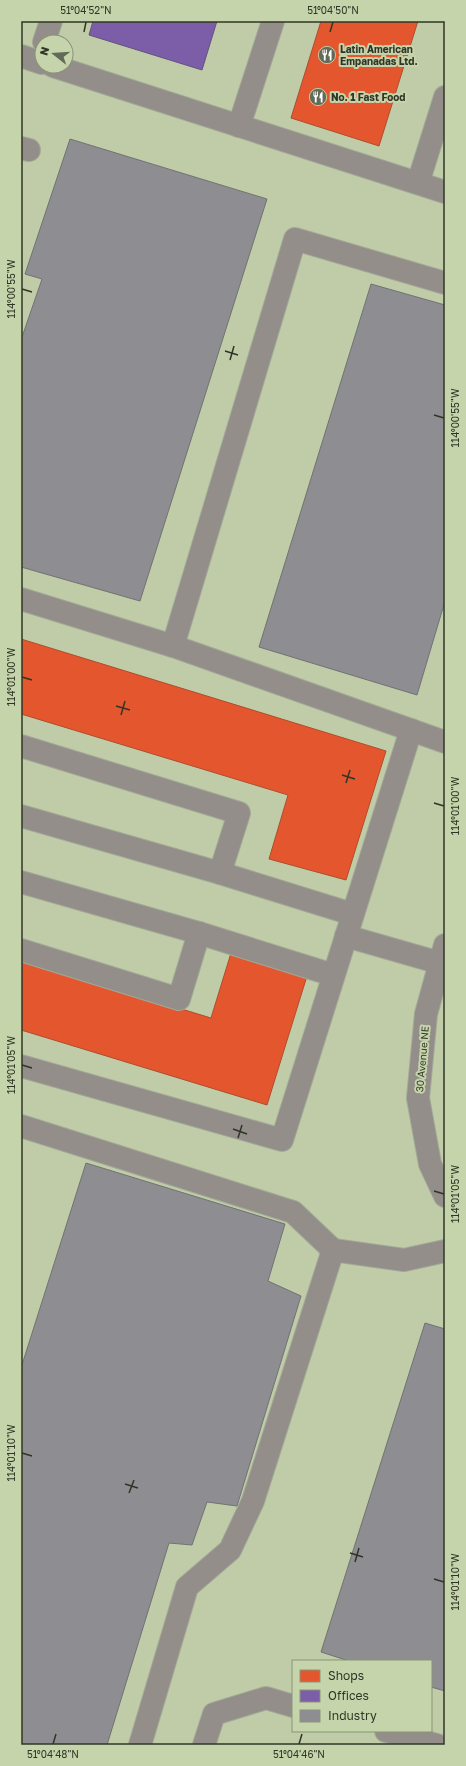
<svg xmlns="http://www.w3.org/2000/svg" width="466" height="1766" font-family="'Golos Text',sans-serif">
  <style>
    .built { fill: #bfcca7; fill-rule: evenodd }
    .shops { fill: #e4572e; stroke: #ae4d2c }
    .offices { fill: #7b5ea7; stroke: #645280 }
    .industry { fill: #8d8d92; stroke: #717372 }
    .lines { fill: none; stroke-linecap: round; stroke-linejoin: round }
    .minor-casing { stroke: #a2a997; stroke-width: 24 }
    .minor { stroke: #938e89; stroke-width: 22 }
    .ticks { fill: none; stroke: #303626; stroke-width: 1.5 }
    .labels { text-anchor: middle; stroke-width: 4; stroke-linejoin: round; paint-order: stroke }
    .poi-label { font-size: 10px; font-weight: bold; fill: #303626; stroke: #c6d4ac; text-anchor: start }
    .street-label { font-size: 10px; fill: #303626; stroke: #c6d4ac }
    .neatline { fill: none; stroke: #303626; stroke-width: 1.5 }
    .ticks-label { font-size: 10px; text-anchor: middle; fill: #303626 }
  </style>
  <rect width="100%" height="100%" fill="#c3cbb5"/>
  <!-- built -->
  <path class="built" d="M 21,21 L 445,21 L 445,1745 L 21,1745 ZM 42,42 L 66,42 L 66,66 L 42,66 ZM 293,1661 L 431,1661 L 431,1731 L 293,1731 Z"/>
  <!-- shops -->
  <g class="shops">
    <polygon points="321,21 418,21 379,146 291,118"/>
    <polygon points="21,639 386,751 346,880 269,859 288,795 21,714"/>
    <polygon points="231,953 307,976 267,1105 21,1030 21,960 211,1018"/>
  </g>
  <!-- offices -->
  <polygon class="offices" points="93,21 217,21 202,70 89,35"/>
  <!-- industry -->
  <g class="industry">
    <polygon points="70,139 267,199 140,601 21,567 21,340 42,279 25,274"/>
    <polygon points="371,284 445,305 445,601 417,695 259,647"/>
    <polygon points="86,1163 285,1224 268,1281 301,1296 237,1506 207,1502 192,1545 169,1543 107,1745 21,1745 21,1368"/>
    <polygon points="425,1323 445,1329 445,1691 431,1687 431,1661 349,1661 321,1652"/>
  </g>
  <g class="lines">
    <defs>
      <g id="minor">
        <polyline points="44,42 51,21"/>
        <polyline points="21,56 42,63"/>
        <polyline points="53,66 445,192"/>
        <polyline points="239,126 273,21"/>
        <polyline points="21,148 29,150"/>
        <polyline points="418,183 445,97"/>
        <polyline points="21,599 173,646 445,742"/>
        <polyline points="173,646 295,239 445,283"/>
        <polyline points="21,746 239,813 220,873"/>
        <polyline points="21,816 220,873 352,914"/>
        <polyline points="21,882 199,933 333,975"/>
        <polyline points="346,936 440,963"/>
        <polyline points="445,945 426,1014 418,1098 430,1164 445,1196"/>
        <polyline points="21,950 179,999 199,933"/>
        <polyline points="21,1066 282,1140 411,730"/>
        <polyline points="21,1126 293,1212 333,1250"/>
        <polyline points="386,1731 437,1745"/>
        <polyline points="140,1745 187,1587 230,1550 253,1501 333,1250 404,1260 445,1251"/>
        <polyline points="204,1745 214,1714 266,1698 293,1706"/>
      </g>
    </defs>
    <!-- minor casing -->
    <use href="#minor" class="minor-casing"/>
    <!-- minor -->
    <use href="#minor" class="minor"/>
  </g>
  <!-- ticks -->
  <path class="ticks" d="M 84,32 L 86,22M 330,32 L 333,22M 22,289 L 32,292M 225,351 L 238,355M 230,360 L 234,346M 434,415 L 444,418M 22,677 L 32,680M 116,706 L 130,710M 121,715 L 125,701M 342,775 L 355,779M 346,783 L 350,770M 434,803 L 444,806M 22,1065 L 32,1068M 233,1129 L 247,1134M 238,1138 L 242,1125M 434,1191 L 444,1194M 22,1453 L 32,1456M 125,1484 L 138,1488M 129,1493 L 134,1480M 350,1553 L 363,1557M 355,1562 L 359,1548M 434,1579 L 444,1582M 53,1744 L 56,1734M 299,1744 L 302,1734"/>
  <!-- icons -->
  <defs>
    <symbol id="restaurant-disc" viewBox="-11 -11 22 22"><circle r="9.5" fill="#636a58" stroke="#c6d4ac"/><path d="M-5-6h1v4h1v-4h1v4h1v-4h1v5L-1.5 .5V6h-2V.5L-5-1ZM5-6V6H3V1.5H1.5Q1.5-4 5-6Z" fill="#fff"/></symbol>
  </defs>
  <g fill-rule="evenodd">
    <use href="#restaurant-disc" x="317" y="45" width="20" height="20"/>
    <use href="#restaurant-disc" x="308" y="87" width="20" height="20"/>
  </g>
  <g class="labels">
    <!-- poi labels -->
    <g class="poi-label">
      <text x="340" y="53">Latin American<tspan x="340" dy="12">Empanadas Ltd.</tspan></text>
      <text x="331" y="101">No. 1 Fast Food</text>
    </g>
    <!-- street labels -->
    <g class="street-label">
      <text transform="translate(422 1059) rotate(-85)" y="4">30 Avenue NE</text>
    </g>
  </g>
  <!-- border -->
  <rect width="466" height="1766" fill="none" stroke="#c6d4ac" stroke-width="44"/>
  <!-- legend -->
  <rect x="292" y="1660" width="140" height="72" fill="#c6d4ac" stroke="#8a9576"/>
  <rect x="300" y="1670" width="20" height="12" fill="#e4572e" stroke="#8a9576"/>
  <text x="328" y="1680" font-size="12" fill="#303626">Shops</text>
  <rect x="300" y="1690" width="20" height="12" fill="#7b5ea7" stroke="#8a9576"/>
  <text x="328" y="1700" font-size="12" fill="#303626">Offices</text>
  <rect x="300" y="1710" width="20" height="12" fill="#8d8d92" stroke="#8a9576"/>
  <text x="328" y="1720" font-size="12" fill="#303626">Industry</text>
  <!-- north arrow -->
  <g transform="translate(54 54) rotate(287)"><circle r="19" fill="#c6d4ac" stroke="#8a9576"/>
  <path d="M0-3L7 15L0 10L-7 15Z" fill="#636a58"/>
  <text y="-6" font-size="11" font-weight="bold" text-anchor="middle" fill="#303626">N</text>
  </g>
  <rect x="22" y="22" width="422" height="1722" class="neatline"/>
  <g class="ticks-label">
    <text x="86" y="14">51°04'52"N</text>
    <text x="333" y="14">51°04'50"N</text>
    <text transform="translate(11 289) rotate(-90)" y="4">114°00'55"W</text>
    <text transform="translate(455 418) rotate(-90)" y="4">114°00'55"W</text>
    <text transform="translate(11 677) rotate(-90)" y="4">114°01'00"W</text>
    <text transform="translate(455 806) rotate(-90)" y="4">114°01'00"W</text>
    <text transform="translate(11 1065) rotate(-90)" y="4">114°01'05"W</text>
    <text transform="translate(455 1194) rotate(-90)" y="4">114°01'05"W</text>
    <text transform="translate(11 1453) rotate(-90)" y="4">114°01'10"W</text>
    <text transform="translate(455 1582) rotate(-90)" y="4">114°01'10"W</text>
    <text x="53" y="1758">51°04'48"N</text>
    <text x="299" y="1758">51°04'46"N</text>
  </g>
</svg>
